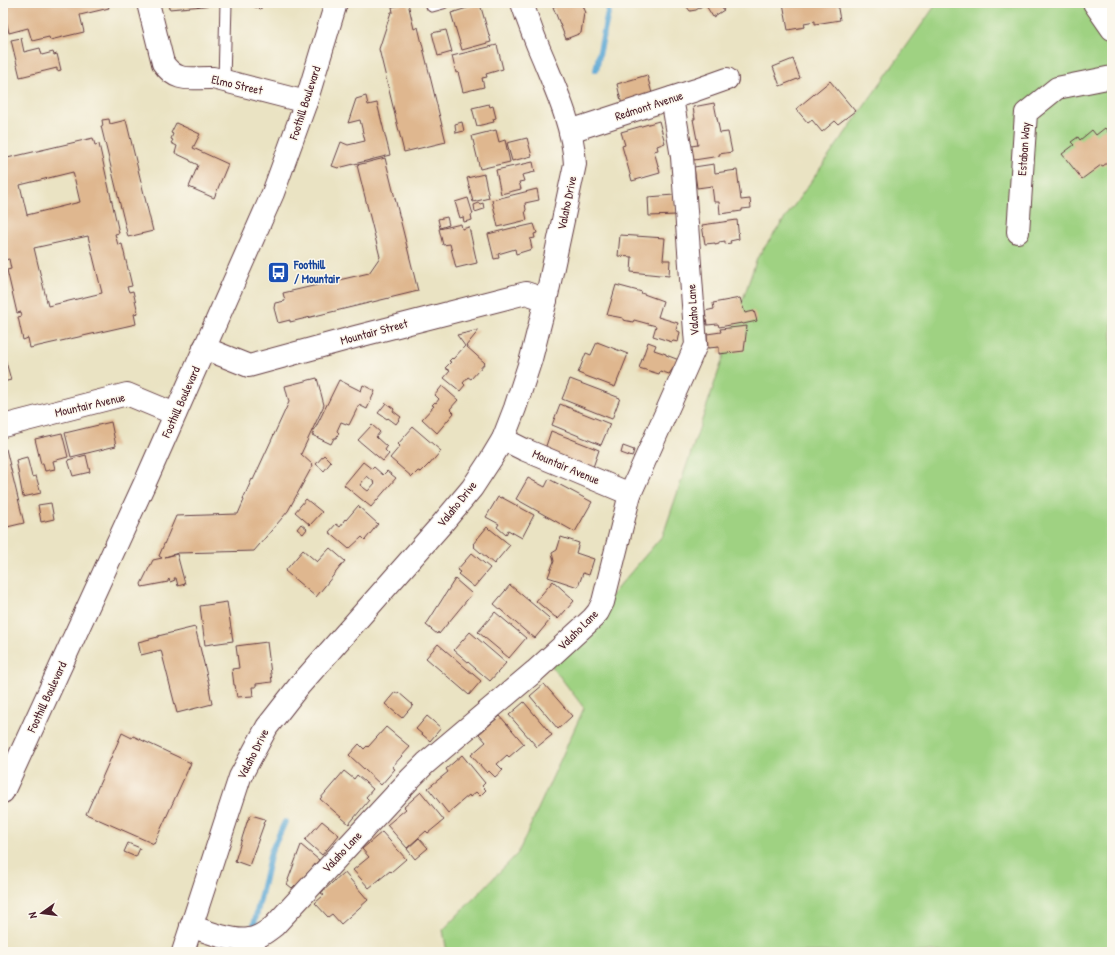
<svg xmlns="http://www.w3.org/2000/svg" width="1115" height="955" font-family="'Patrick Hand',sans-serif">
  <style>
    .green { fill: #9fd282; stroke: #747856 }
    .lines { fill: none; stroke-linecap: round; stroke-linejoin: round }
    .stream { stroke: #5ba7d4; stroke-width: 6 }
    .building { fill: #dfb78f; fill-rule: evenodd }
    .service-casing { stroke: #623c42; stroke-width: 13 }
    .minor-casing { stroke: #623c42; stroke-width: 24 }
    .tertiary-casing { stroke: #623c42; stroke-width: 24 }
    .primary-casing { stroke: #623c42; stroke-width: 24 }
    .service { stroke: #fff; stroke-width: 11 }
    .minor { stroke: #fff; stroke-width: 22 }
    .tertiary { stroke: #fff; stroke-width: 22 }
    .primary { stroke: #fff; stroke-width: 22 }
    .labels { text-anchor: middle; stroke-width: 3; stroke-linejoin: round; paint-order: stroke }
    .street-label { font-size: 12px; fill: #4a1f2b; stroke: #fbf7ec }
    .transit-label { font-size: 12px; font-weight: bold; fill: #164399; stroke: #fbf7ec; text-anchor: start }
  </style>
  <rect width="100%" height="100%" fill="#fbf7ec"/>
  <filter id="ink" filterUnits="userSpaceOnUse"><feTurbulence type="fractalNoise" baseFrequency=".025" numOctaves="2"/><feDisplacementMap in="SourceGraphic" scale="8" xChannelSelector="R" yChannelSelector="G"/><feConvolveMatrix kernelMatrix="1 2 1 2 8 2 1 2 1" color-interpolation-filters="sRGB"/></filter>
  <filter id="wash" filterUnits="userSpaceOnUse"><feTurbulence type="fractalNoise" baseFrequency=".012" numOctaves="4" result="noise"/><feDisplacementMap in="SourceGraphic" scale="16" xChannelSelector="R" yChannelSelector="G"/><feGaussianBlur stdDeviation="0.9" result="paint"/><feColorMatrix in="noise" values="0 0 0 0 0 0 0 0 0 0 0 0 0 0 0 0 0 1.4 0 .05"/><feComposite in="paint" operator="in"/></filter>
  <g filter="url(#wash)">
    <rect width="100%" height="100%" fill="#eae3c3"/>
    <!-- green -->
    <polygon class="green" points="937,3 1112,3 1112,952 447,952 443,930 518,853 584,708 551,665 663,535 757,258"/>
    <g class="lines">
      <!-- stream -->
      <g class="stream">
        <polyline points="596,70 610,3"/>
        <polyline points="254,925 271,852 285,822"/>
        <polyline points="248,952 248,950"/>
      </g>
    </g>
    <g id="blocks">
      <!-- building -->
      <g class="building">
        <polygon points="3,3 107,3 109,8 80,15 84,32 50,40 49,37 32,41 28,28 9,33 3,8"/>
        <polygon points="168,3 215,3 215,5 169,9"/>
        <polygon points="243,3 261,3 261,9"/>
        <polygon points="408,3 414,29 418,27 446,142 404,152 379,49 391,12 393,12 392,7"/>
        <polygon points="562,3 582,3 586,13 584,13 581,33 566,39 553,7"/>
        <polygon points="684,3 719,3 724,10 713,17 705,4 696,10 690,11"/>
        <polygon points="783,3 837,3 840,20 815,24 815,21 804,23 805,27 788,30"/>
        <polygon points="480,4 491,42 462,50 451,13"/>
        <polygon points="446,30 452,52 438,56 432,33"/>
        <polygon points="21,38 24,52 40,48 42,55 53,52 54,55 57,54 61,70 57,71 57,68 20,77 11,40"/>
        <polygon points="497,45 503,69 486,74 487,77 482,78 484,87 463,92 458,72 456,73 452,56"/>
        <polygon points="793,59 800,78 780,86 773,67"/>
        <polygon points="647,75 653,97 622,105 617,84"/>
        <polygon points="830,81 855,111 838,124 835,121 822,132 812,120 808,123 796,109"/>
        <polygon points="366,96 368,105 377,103 390,155 338,168 332,166 341,142 348,145 365,141 360,120 348,123 356,99"/>
        <polygon points="714,103 720,133 728,132 732,152 719,154 720,156 694,160 691,146 698,145 693,119 695,119 693,107"/>
        <polygon points="489,104 490,107 493,106 496,118 493,119 494,122 477,126 472,108"/>
        <polygon points="109,119 110,124 126,120 153,231 128,237 101,126 103,126 102,120"/>
        <polygon points="659,121 665,143 657,146 658,150 654,151 660,173 632,181 622,146 625,145 621,132"/>
        <polygon points="462,122 464,131 456,133 455,124"/>
        <polygon points="176,123 200,134 193,148 228,164 214,198 189,187 198,165 190,161 190,160 175,153 177,146 171,143 173,140 171,139 173,134 171,133"/>
        <polygon points="1105,128 1112,137 1112,152 1110,154 1112,156 1112,159 1103,166 1101,165 1082,179 1062,154 1074,145 1071,142 1078,137 1080,140 1092,130 1096,135"/>
        <polygon points="496,130 499,142 505,140 510,162 480,169 472,136"/>
        <path d="M 93,138 L 95,145 L 99,144 L 119,233 L 115,234 L 118,245 L 122,244 L 132,286 L 127,287 L 129,292 L 133,291 L 138,313 L 134,314 L 136,324 L 30,348 L 28,338 L 23,340 L 18,317 L 22,316 L 21,312 L 17,313 L 7,270 L 11,269 L 9,259 L 4,260 L 3,255 L 3,159 ZM 73,172 L 80,202 L 27,215 L 20,185 ZM 88,236 L 102,293 L 48,306 L 34,248 Z"/>
        <polygon points="527,138 532,156 512,161 507,143"/>
        <polygon points="385,158 418,291 290,322 290,320 278,323 274,308 275,303 285,301 283,293 369,273 380,257 357,165"/>
        <polygon points="533,162 535,172 522,175 524,181 519,182 521,189 501,194 496,170"/>
        <polygon points="714,164 715,173 737,170 741,200 750,199 751,208 742,209 742,211 720,214 719,202 714,202 712,186 697,188 694,167"/>
        <polygon points="484,174 489,198 473,202 467,178"/>
        <polygon points="537,189 539,200 525,203 526,210 525,211 527,220 498,227 492,200"/>
        <polygon points="674,195 676,215 649,216 648,197"/>
        <polygon points="468,198 473,214 471,215 472,220 464,222 463,217 460,218 455,202"/>
        <polygon points="479,203 480,204 483,203 484,209 475,212 474,205"/>
        <polygon points="447,217 449,225 440,228 438,219"/>
        <polygon points="737,220 739,239 730,241 731,243 725,244 725,241 719,242 719,244 715,245 715,243 705,244 702,225"/>
        <polygon points="461,224 462,229 469,227 477,263 456,268 450,244 443,245 439,229"/>
        <polygon points="534,224 537,233 534,234 535,238 530,239 532,249 516,254 515,249 498,254 499,258 494,259 488,234 516,227 516,228"/>
        <polygon points="620,235 665,238 663,260 670,260 669,276 631,272 632,257 618,256"/>
        <polygon points="616,285 642,292 641,293 663,301 658,317 678,323 676,330 680,332 678,342 673,341 672,342 653,336 656,326 634,320 633,322 623,320 623,318 607,315"/>
        <polygon points="740,298 745,313 754,311 757,321 743,324 742,323 719,327 718,324 707,325 705,311 714,309 713,303"/>
        <polygon points="747,326 744,351 719,354 719,347 708,348 707,334 721,332 720,329"/>
        <polygon points="479,330 466,346 485,363 471,379 468,377 463,383 465,385 460,391 444,378 450,371 445,368 451,362 449,361 452,358 453,359 465,346 457,335"/>
        <polygon points="597,342 628,354 615,387 578,373 586,353 591,355"/>
        <polygon points="648,342 656,345 654,350 666,354 666,355 679,360 669,374 660,371 659,374 639,368"/>
        <polygon points="3,351 11,380 3,382"/>
        <polygon points="317,378 324,405 301,454 313,465 288,511 254,551 178,553 165,557 177,554 185,584 178,586 176,578 174,578 175,580 170,582 169,579 168,580 168,582 142,587 141,584 153,560 162,558 159,556 176,516 238,514 244,500 243,499 252,479 253,480 289,402 285,386"/>
        <polygon points="570,379 620,398 612,419 562,399"/>
        <polygon points="339,380 361,391 363,385 375,391 367,409 359,405 349,425 341,422 337,431 339,433 336,438 334,438 331,444 312,435"/>
        <polygon points="442,386 458,400 450,409 454,413 437,433 422,419 434,406 432,405 435,402 436,403 439,399 435,395"/>
        <polygon points="386,403 394,409 393,411 401,417 396,424 388,418 387,419 378,413"/>
        <polygon points="560,404 610,424 601,445 552,425"/>
        <polygon points="111,422 116,446 71,457 65,433"/>
        <polygon points="372,425 380,432 376,437 387,447 385,450 389,454 383,461 358,440"/>
        <polygon points="413,427 441,451 429,465 429,464 421,472 418,471 412,477 390,458 400,446 398,444"/>
        <polygon points="551,431 599,450 592,470 544,452"/>
        <polygon points="62,433 68,457 53,461 55,469 45,471 43,464 41,464 35,439"/>
        <polygon points="623,446 634,450 632,457 621,453"/>
        <polygon points="3,449 6,449 24,523 3,528"/>
        <polygon points="86,455 90,472 73,476 68,460"/>
        <polygon points="324,455 331,462 324,471 316,464"/>
        <polygon points="27,457 32,477 36,476 41,493 23,497 16,460"/>
        <path d="M 363,462 L 372,469 L 374,467 L 383,475 L 387,471 L 396,478 L 371,507 L 344,485 ZM 367,476 L 375,483 L 368,491 L 360,485 Z"/>
        <polygon points="528,478 545,487 549,479 592,502 575,532 516,499"/>
        <polygon points="498,497 501,498 501,497 534,515 522,538 508,530 506,535 497,527 499,524 486,517"/>
        <polygon points="306,499 322,512 310,525 295,512"/>
        <polygon points="51,503 54,519 41,522 38,505"/>
        <polygon points="358,506 378,524 365,540 362,537 349,549 329,532 336,524 340,527 344,522 343,522 345,519 346,520"/>
        <polygon points="301,524 307,529 303,534 297,529"/>
        <polygon points="487,527 490,530 490,529 510,545 494,564 474,547 475,546 473,544"/>
        <polygon points="561,537 579,543 576,553 594,559 589,575 583,573 578,587 548,577 554,561 552,553 557,550"/>
        <polygon points="330,548 345,561 316,597 285,571 303,550 317,562"/>
        <polygon points="472,553 490,568 474,587 458,574 460,572 457,570"/>
        <polygon points="455,579 471,593 470,594 471,595 439,634 438,632 437,634 426,625"/>
        <polygon points="553,581 572,598 572,599 574,601 558,619 556,617 555,617 536,601"/>
        <polygon points="510,585 548,617 547,617 550,620 535,638 531,635 531,636 494,604"/>
        <polygon points="227,602 233,641 205,645 200,606"/>
        <polygon points="495,612 526,638 509,658 478,632"/>
        <polygon points="195,627 210,688 209,688 212,704 177,713 161,650 141,655 138,642 158,637 158,636"/>
        <polygon points="470,632 506,663 490,681 454,650"/>
        <polygon points="267,642 272,682 256,684 256,687 252,687 253,696 237,697 235,685 234,685 232,669 239,668 236,646"/>
        <polygon points="438,644 481,681 469,695 426,658"/>
        <polygon points="544,684 572,716 558,729 530,696"/>
        <polygon points="395,692 398,694 398,692 413,705 402,718 385,704"/>
        <polygon points="524,702 552,735 537,747 509,715"/>
        <polygon points="427,716 441,728 430,741 416,729"/>
        <polygon points="500,716 524,744 509,757 507,755 497,764 503,770 495,777 489,771 487,773 471,755 486,742 479,734"/>
        <polygon points="386,727 410,747 392,767 395,769 381,785 349,755 359,744 364,749 367,746 368,747"/>
        <polygon points="122,733 132,738 133,736 191,763 154,844 86,814"/>
        <polygon points="462,755 485,783 482,786 486,790 480,796 476,792 470,797 469,795 448,813 428,788 448,772 446,769"/>
        <polygon points="344,771 354,779 357,775 373,789 366,797 369,800 349,824 320,799"/>
        <polygon points="421,792 444,820 428,833 426,831 407,848 387,825 406,809 404,807"/>
        <polygon points="251,815 265,819 263,824 264,824 249,866 235,861 248,819 249,819"/>
        <polygon points="322,821 339,835 322,855 305,840"/>
        <polygon points="382,832 406,859 391,872 390,871 369,888 353,870 369,857 362,849"/>
        <polygon points="419,838 428,848 415,859 407,849"/>
        <polygon points="128,843 140,848 136,857 124,852"/>
        <polygon points="301,845 319,860 296,886 295,885 292,888 287,884 289,881 288,880"/>
        <polygon points="344,872 368,900 341,924 332,914 328,917 315,903 324,895 321,893"/>
      </g>
    </g>
  </g>
  <g filter="url(#ink)">
    <use href="#blocks" fill-opacity="0" stroke="#623c42" stroke-width="1"/>
    <g class="lines">
      <defs>
        <g id="service">
          <polyline points="432,6 443,3"/>
          <polyline points="224,81 226,3"/>
        </g>
        <g id="minor">
          <path d="M 148,3 L 163,63 C 177,84 192,77 213,78 L 306,102"/>
          <polyline points="1094,3 1112,29"/>
          <polyline points="570,131 696,90 727,79"/>
          <polyline points="1018,232 1026,113 1057,88 1112,77"/>
          <polyline points="204,348 249,366 355,337 526,293 546,300"/>
          <polyline points="3,426 127,394 175,414"/>
          <polyline points="503,439 523,449 630,494"/>
          <path d="M 191,926 C 207,932 233,942 249,939 C 259,938 266,932 274,926 L 411,778 L 426,763 L 535,671 L 593,618 L 598,612 L 603,602 L 630,494 L 696,345 L 682,157 L 672,98"/>
        </g>
        <path id="tertiary" d="M 183,952 L 240,777 L 267,727 L 299,686 L 441,525 L 472,488 L 491,459 L 503,439 L 515,408 L 531,359 L 546,300 L 575,164 C 573,127 557,92 543,58 C 535,40 528,21 522,3"/>
        <polyline id="primary" points="3,792 148,476 273,193 306,102 336,3"/>
      </defs>
      <!-- service casing -->
      <use href="#service" class="service-casing"/>
      <!-- minor casing -->
      <use href="#minor" class="minor-casing"/>
      <!-- tertiary casing -->
      <use href="#tertiary" class="tertiary-casing"/>
      <!-- primary casing -->
      <use href="#primary" class="primary-casing"/>
      <!-- service -->
      <use href="#service" class="service"/>
      <!-- minor -->
      <use href="#minor" class="minor"/>
      <!-- tertiary -->
      <use href="#tertiary" class="tertiary"/>
      <!-- primary -->
      <use href="#primary" class="primary"/>
    </g>
  </g>
  <!-- icons -->
  <defs>
    <symbol id="bus-square" viewBox="-11 -11 22 22"><rect x="-9" y="-9" width="18" height="18" rx="4" fill="#1a4fb4" stroke="#fbf7ec"/><path d="M-5-6H5V4H4V6H2V4H-2V6H-4V4H-5ZM-3.5-4V0h7V-4ZM-3.5 1.2v1.5H-2V1.2ZM2 1.2v1.5H3.5V1.2Z" fill="#fff"/></symbol>
  </defs>
  <g fill-rule="evenodd">
    <use href="#bus-square" x="266" y="260" width="25" height="25"/>
  </g>
  <g class="labels">
    <!-- street labels -->
    <g class="street-label">
      <text transform="translate(237 85) rotate(13)" y="4">Elmo Street</text>
      <text transform="translate(305 103) rotate(-72)" y="4">Foothill Boulevard</text>
      <text transform="translate(649 106) rotate(-18)" y="4">Redmont Avenue</text>
      <text transform="translate(1024 149) rotate(-86)" y="4">Estaban Way</text>
      <text transform="translate(567 203) rotate(-78)" y="4">Valaho Drive</text>
      <text transform="translate(693 310) rotate(-94)" y="4">Valaho Lane</text>
      <text transform="translate(374 332) rotate(-15)" y="4">Mountair Street</text>
      <text transform="translate(181 402) rotate(-66)" y="4">Foothill Boulevard</text>
      <text transform="translate(90 405) rotate(-13)" y="4">Mountair Avenue</text>
      <text transform="translate(566 467) rotate(23)" y="4">Mountair Avenue</text>
      <text transform="translate(457 504) rotate(-51)" y="4">Valaho Drive</text>
      <text transform="translate(578 630) rotate(-45)" y="4">Valaho Lane</text>
      <text transform="translate(47 697) rotate(-65)" y="4">Foothill Boulevard</text>
      <text transform="translate(253 754) rotate(-63)" y="4">Valaho Drive</text>
      <text transform="translate(342 852) rotate(-47)" y="4">Valaho Lane</text>
    </g>
    <!-- transit labels -->
    <g class="transit-label">
      <text x="294" y="269">Foothill<tspan x="294" dy="14">/ Mountair</tspan></text>
    </g>
  </g>
  <!-- margin -->
  <rect width="1115" height="955" fill="none" stroke="#fbf7ec" stroke-width="16"/>
  <!-- north arrow -->
  <g transform="translate(42 913) rotate(256)" stroke="#fbf7ec" stroke-width="3" paint-order="stroke">
  <path d="M0-3L7 15L0 10L-7 15Z" fill="#4a1f2b"/>
  <text y="-6" font-size="11" font-weight="bold" text-anchor="middle" fill="#4a1f2b">N</text>
  </g>
</svg>
